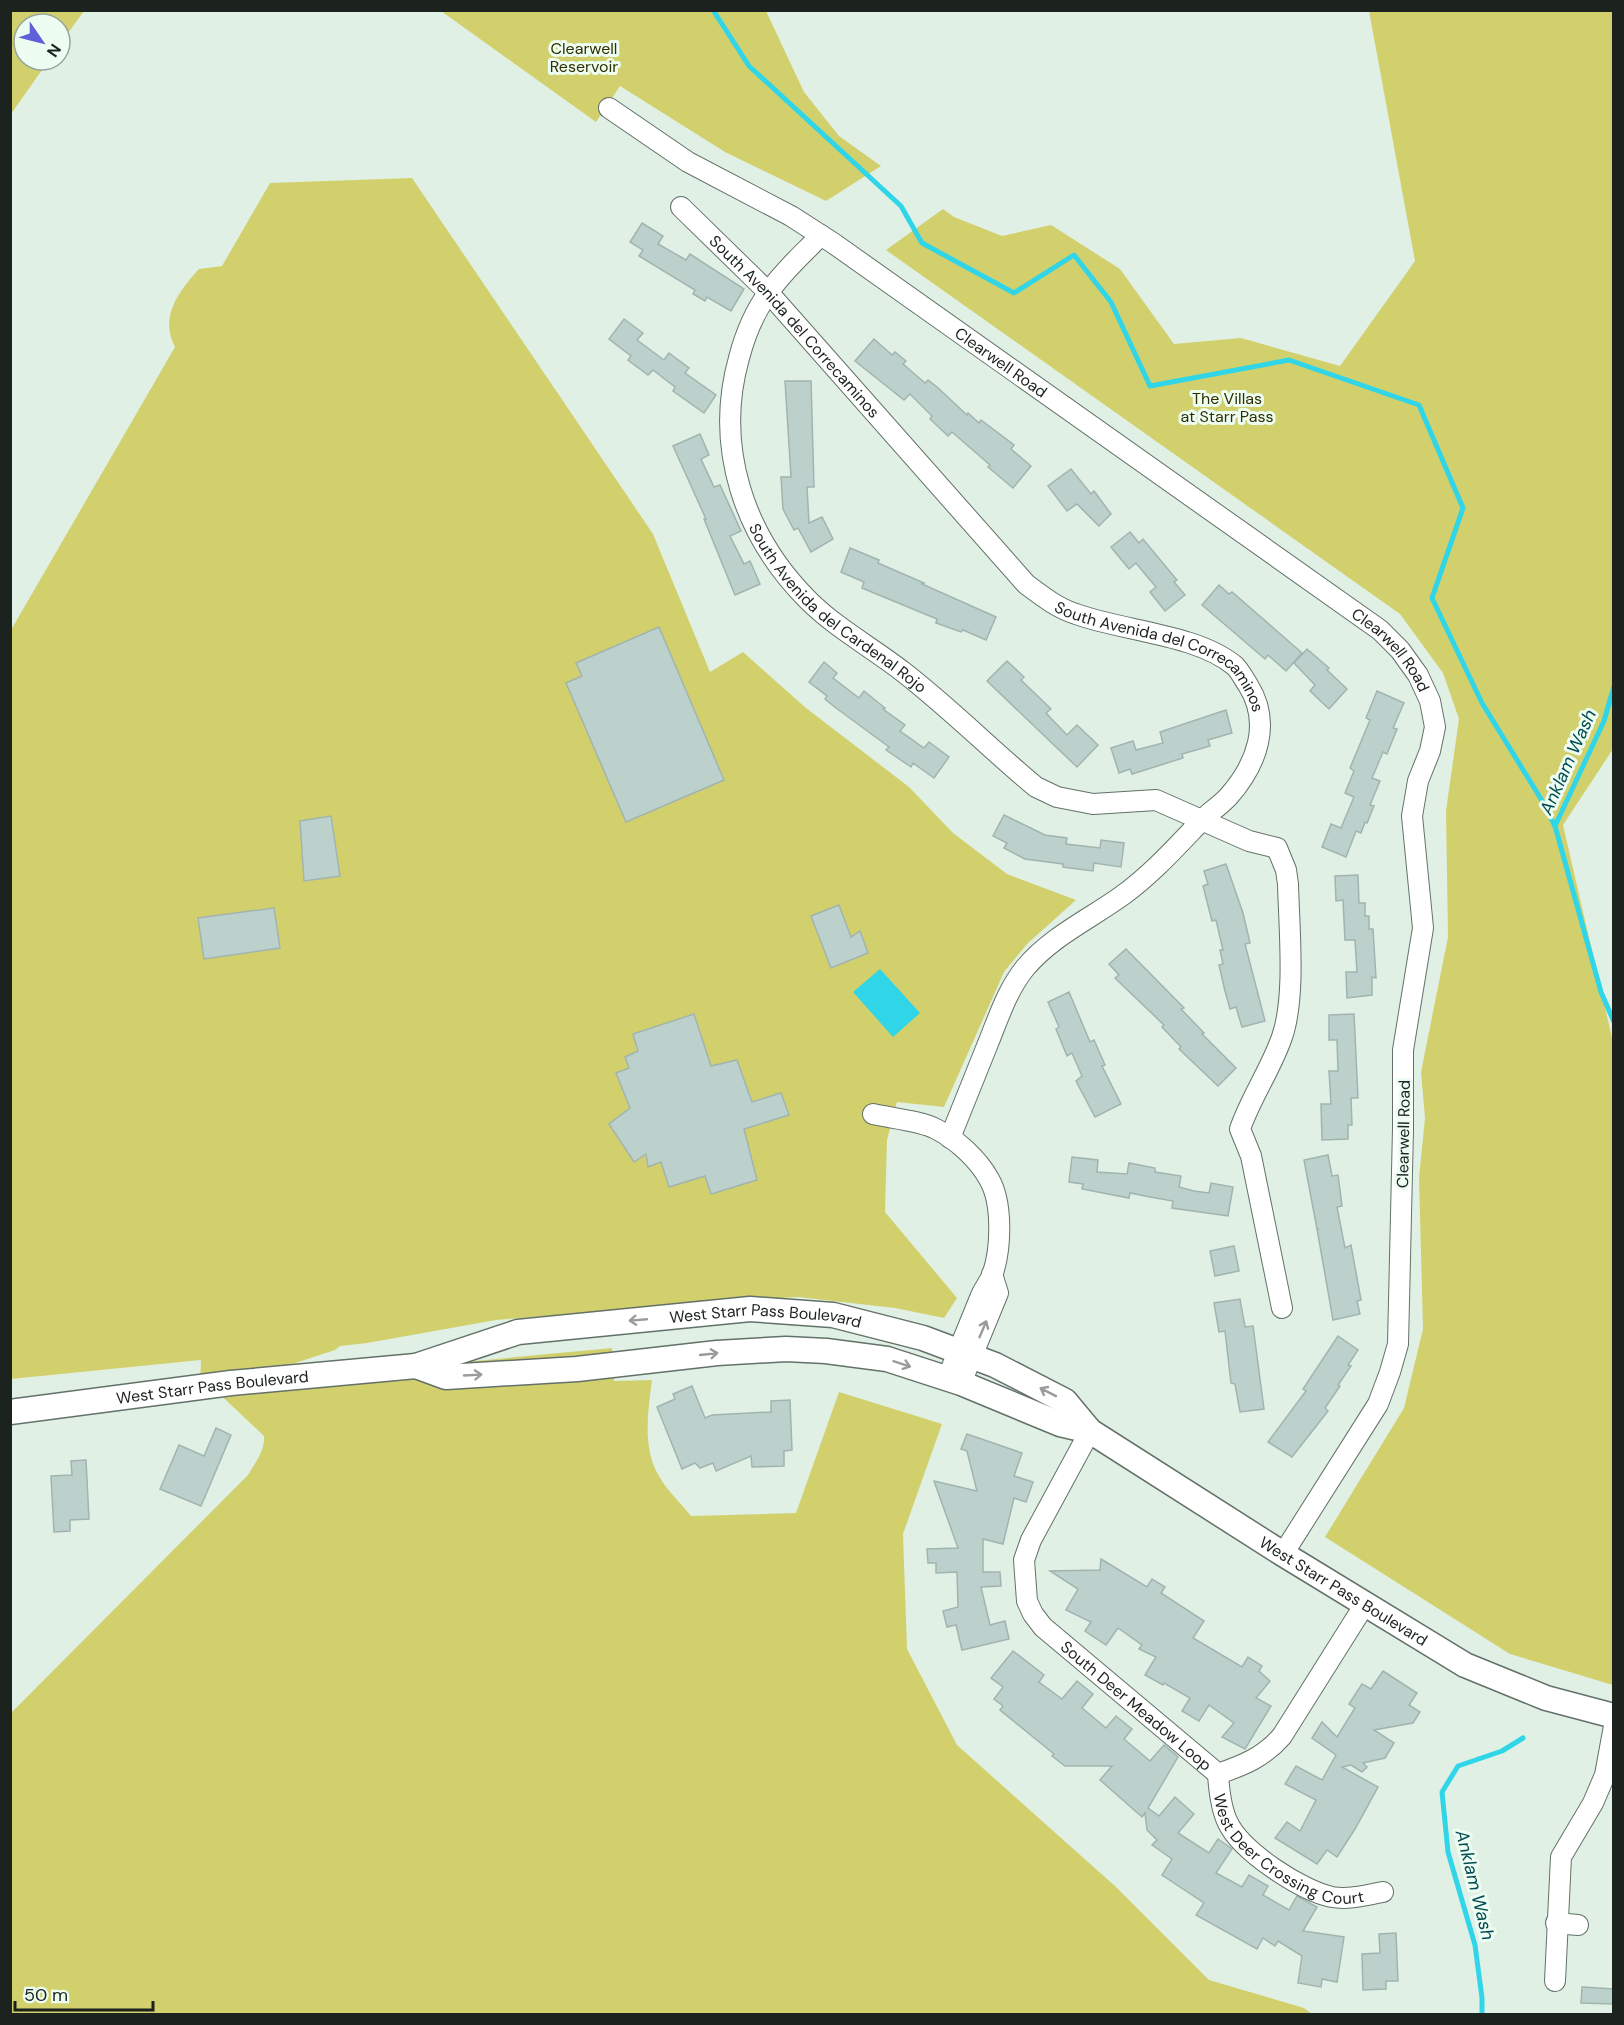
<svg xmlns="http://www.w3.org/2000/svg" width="1624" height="2025" font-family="'DM Sans',sans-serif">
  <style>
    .green { fill: #d2d06d }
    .water { fill: #30d6e7 }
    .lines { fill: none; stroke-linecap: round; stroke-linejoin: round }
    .stream { stroke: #30d6e7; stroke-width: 5 }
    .building { fill: #bdd1cc; stroke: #a1b4b0; stroke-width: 1.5 }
    .minor-casing { stroke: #637168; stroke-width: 22 }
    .tertiary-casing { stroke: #637168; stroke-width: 27 }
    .minor { stroke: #fff; stroke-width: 20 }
    .tertiary { stroke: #fff; stroke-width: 24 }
    .oneway { stroke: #999c9a }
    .labels { text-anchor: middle; stroke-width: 6; stroke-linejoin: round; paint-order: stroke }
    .park-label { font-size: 16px; fill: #312f00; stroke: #edfdf2 }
    .street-label { font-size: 16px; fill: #1c221e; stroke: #edfdf2 }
    .water-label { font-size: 18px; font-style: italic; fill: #004a51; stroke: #edfdf2 }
  </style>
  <rect width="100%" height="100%" fill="#e0f0e5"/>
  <!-- green -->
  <g class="green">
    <polygon points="11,10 84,11 60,44 60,24 24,24 24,60 49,60 11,114"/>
    <polygon points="441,11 766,11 804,92 839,136 881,166 826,201 725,152 620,86 596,122"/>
    <polygon points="1369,11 1613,11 1613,749 1563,825 1613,1042 1613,1685 1510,1654 1325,1537 1404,1408 1423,1329 1419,1178 1425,1118 1421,1072 1448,937 1446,811 1459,719 1443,673 1400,614 886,250 943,209 954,217 1002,236 1051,225 1120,269 1174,344 1241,338 1340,366 1415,261"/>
    <path d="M 412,178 L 653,534 L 710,672 L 743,652 L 806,708 L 909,787 L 953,833 L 1007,874 L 1076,900 L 1027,944 L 1004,972 L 944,1107 L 897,1102 L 887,1140 L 885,1212 L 957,1298 L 944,1318 L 895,1308 L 798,1297 L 714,1302 L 496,1320 L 367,1343 L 340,1346 L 335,1350 L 231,1384 L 612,1348 L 614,1381 L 652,1380 C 648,1411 642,1448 659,1476 C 667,1491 681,1503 691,1516 L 796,1513 L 839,1392 L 942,1424 L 903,1534 L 907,1649 L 957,1745 L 1116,1887 L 1209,1980 L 1304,2008 L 1312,2014 L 11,2014 L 11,1713 L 248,1475 C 255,1463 265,1451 264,1436 L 211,1386 L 200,1388 L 201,1360 L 11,1379 L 11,630 L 175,347 C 159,317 179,291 199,269 L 222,266 L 270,183 Z"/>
  </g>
  <!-- water -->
  <polygon class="water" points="880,969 920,1013 893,1037 853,992"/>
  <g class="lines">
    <!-- stream -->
    <g class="stream">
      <polyline points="713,10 749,66 901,206 922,243 1014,293 1074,255 1111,302 1150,386 1289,360 1419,405 1463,508 1432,598 1482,703 1541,799 1555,826"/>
      <polyline points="1614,686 1604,721 1555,826 1601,992 1614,1022"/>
      <polyline points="1482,2014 1482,1998 1475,1945 1448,1852 1442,1792 1458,1766 1502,1751 1523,1738"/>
    </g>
  </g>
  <!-- building -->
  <g class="building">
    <polygon points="642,223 663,236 658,244 686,260 690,254 744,289 731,311 707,297 705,301 693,294 695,290 639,256 643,250 630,242"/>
    <polygon points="624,319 643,333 637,340 664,360 669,353 689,368 685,373 716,395 704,413 673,391 675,387 653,370 648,375 628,360 631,356 609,339"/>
    <polygon points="874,339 892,355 895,352 906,361 903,364 925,383 928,380 937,387 967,415 968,413 979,423 981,420 1014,445 1011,449 1031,466 1013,488 988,467 990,465 952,432 948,436 930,419 932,416 910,394 904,400 855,361"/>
    <polygon points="785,381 811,381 814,487 807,487 809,523 822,517 833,539 811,552 798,528 794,530 783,509 781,477 791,477"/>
    <polygon points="700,434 709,455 701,459 714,487 720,485 741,531 730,536 744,564 750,561 760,584 735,595 704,519 706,519 673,446"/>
    <polygon points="1071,469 1091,494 1094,491 1111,514 1099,526 1077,504 1067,511 1048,486"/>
    <polygon points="1130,532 1139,543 1143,539 1177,580 1174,582 1185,595 1165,611 1150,592 1156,587 1145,574 1136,563 1129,569 1111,547"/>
    <polygon points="850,548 879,560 878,563 924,583 922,584 996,617 986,640 963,630 961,632 936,623 937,619 862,588 864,582 841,572"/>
    <polygon points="1219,585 1229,594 1232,592 1302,653 1286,671 1268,655 1265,659 1202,605"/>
    <polygon points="659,627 724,780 626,822 566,683 582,676 576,663"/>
    <polygon points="1307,649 1329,668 1327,670 1347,689 1329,709 1310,691 1315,685 1294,663"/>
    <polygon points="1007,661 1024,677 1021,680 1051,709 1046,713 1067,735 1077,725 1098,745 1077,767 987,681"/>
    <polygon points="824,662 837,673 833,678 859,698 864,691 885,708 883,709 905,725 900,731 924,748 929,742 949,757 934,778 913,763 911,767 886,750 889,747 836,708 825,699 827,696 809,682"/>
    <polygon points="1377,691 1404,703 1393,728 1397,729 1387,754 1383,752 1372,778 1380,781 1370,805 1374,806 1367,823 1365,822 1361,833 1356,831 1346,857 1322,847 1331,824 1341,828 1354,797 1345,793 1354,771 1350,768 1370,720 1366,718"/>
    <polygon points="1226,710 1232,733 1208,740 1210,746 1182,754 1183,758 1132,774 1130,769 1119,773 1111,748 1133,741 1136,750 1163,743 1160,732"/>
    <polygon points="1004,815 1045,835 1067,838 1066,844 1100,848 1101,840 1124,843 1121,867 1094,863 1093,871 1063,867 1063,864 1025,859 1004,848 1007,843 993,836"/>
    <polygon points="331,816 340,876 304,881 300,821"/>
    <polygon points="1226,864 1243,913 1250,943 1245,944 1265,1021 1242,1027 1236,1007 1230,1009 1225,991 1219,965 1223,964 1220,950 1223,950 1216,920 1212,921 1203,886 1208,884 1204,871"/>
    <polygon points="1358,875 1359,903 1365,903 1365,916 1369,916 1369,929 1373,929 1376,978 1372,977 1372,995 1347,998 1346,972 1357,972 1355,940 1345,940 1343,900 1336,901 1335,876"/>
    <polygon points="839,905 851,937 860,931 868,953 831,968 811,916"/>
    <polygon points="274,908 280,948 204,959 198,918"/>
    <polygon points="1126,949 1184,1008 1181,1009 1204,1033 1202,1034 1236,1068 1218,1086 1179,1049 1181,1047 1162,1027 1164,1025 1115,978 1119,975 1109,964"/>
    <polygon points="1069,992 1090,1042 1094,1040 1105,1065 1102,1066 1121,1104 1095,1117 1076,1081 1082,1076 1072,1053 1067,1056 1056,1029 1059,1027 1048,1002"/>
    <polygon points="694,1014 711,1066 737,1060 752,1102 781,1093 789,1115 744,1129 757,1180 711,1194 705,1176 669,1187 661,1162 648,1167 646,1154 634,1162 609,1124 630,1108 616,1073 629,1068 625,1057 638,1051 633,1034"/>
    <polygon points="1354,1014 1358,1098 1351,1098 1352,1125 1348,1125 1348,1139 1322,1140 1321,1104 1331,1104 1329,1071 1338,1071 1337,1040 1329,1040 1329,1015"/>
    <polygon points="1328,1155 1332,1176 1338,1175 1342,1206 1337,1207 1345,1248 1351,1245 1361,1300 1357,1301 1360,1314 1333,1320 1317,1229 1319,1229 1317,1229 1304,1160"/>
    <polygon points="1072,1157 1098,1160 1097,1172 1127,1174 1129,1163 1155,1168 1155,1172 1181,1176 1179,1187 1194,1191 1209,1193 1211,1183 1233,1187 1228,1216 1172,1208 1173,1201 1150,1197 1130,1193 1129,1198 1082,1189 1083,1184 1069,1182"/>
    <polygon points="1234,1246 1239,1271 1215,1276 1210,1251"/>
    <polygon points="1240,1299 1245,1327 1253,1326 1264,1409 1240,1412 1235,1384 1231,1383 1225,1331 1219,1332 1214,1303"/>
    <polygon points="1338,1336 1358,1350 1348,1365 1351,1366 1338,1385 1340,1386 1325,1408 1328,1411 1292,1457 1268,1442 1306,1391 1303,1389"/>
    <polygon points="692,1386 705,1418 712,1415 771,1412 771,1401 790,1400 792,1450 784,1451 784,1466 752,1467 751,1456 716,1471 713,1463 700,1468 695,1463 682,1469 657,1407 675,1399 673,1394"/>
    <polygon points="216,1428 231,1435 201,1506 160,1489 179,1445 204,1456"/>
    <polygon points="967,1434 1022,1453 1014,1476 1033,1482 1026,1502 1014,1498 1003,1544 983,1539 983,1572 1000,1572 1001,1586 981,1587 990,1625 1005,1621 1009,1639 962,1650 956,1625 947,1627 943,1611 958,1607 957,1572 936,1573 936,1563 928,1563 927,1549 958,1548 934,1481 977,1491 967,1451 961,1449"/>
    <polygon points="86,1460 89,1519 70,1520 70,1531 54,1532 51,1476 72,1475 71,1461"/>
    <polygon points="1101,1559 1147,1587 1152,1579 1165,1587 1161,1593 1204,1621 1193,1638 1242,1667 1248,1657 1262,1666 1259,1671 1270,1681 1256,1698 1271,1706 1245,1749 1222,1737 1234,1723 1209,1705 1199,1721 1182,1711 1190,1698 1164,1683 1163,1685 1145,1675 1156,1657 1139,1649 1142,1645 1118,1628 1106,1645 1085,1631 1091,1622 1066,1610 1078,1589 1050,1571 1100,1570"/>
    <polygon points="1013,1651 1044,1675 1039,1682 1062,1699 1077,1681 1093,1694 1082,1708 1106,1728 1116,1716 1132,1729 1124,1739 1150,1761 1164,1745 1178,1757 1148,1808 1159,1816 1175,1797 1194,1814 1178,1833 1209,1853 1218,1839 1232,1849 1216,1873 1242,1887 1249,1875 1268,1886 1263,1895 1289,1910 1297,1896 1317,1907 1303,1931 1344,1937 1337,1982 1322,1979 1321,1987 1298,1983 1302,1956 1278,1941 1275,1946 1263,1938 1257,1949 1196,1915 1204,1903 1162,1875 1172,1859 1152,1845 1157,1840 1147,1830 1145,1813 1142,1817 1100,1780 1112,1766 1065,1766 1052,1756 1054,1754 1000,1710 1003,1706 994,1699 1003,1687 991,1678"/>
    <polygon points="1383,1671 1417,1693 1409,1705 1420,1712 1413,1723 1374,1730 1394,1743 1385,1758 1363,1763 1367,1767 1362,1772 1351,1765 1342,1767 1378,1787 1355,1829 1337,1857 1327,1850 1317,1864 1275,1838 1287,1822 1300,1831 1316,1800 1285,1784 1296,1766 1322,1780 1336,1755 1312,1738 1322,1722 1337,1737 1355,1708 1349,1704 1362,1684 1371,1689"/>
    <polygon points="1396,1933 1398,1981 1386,1981 1386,1989 1363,1990 1362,1954 1380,1953 1379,1934"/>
    <polygon points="1582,1987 1614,1989 1614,2004 1581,2003"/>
  </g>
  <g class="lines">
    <defs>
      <g id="minor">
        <path id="s1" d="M 609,108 L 688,162 L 791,216 L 833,243 L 1380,630 L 1400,650 L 1418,675 L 1430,701 L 1435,727 L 1430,751 L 1418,781 L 1412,816 L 1423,928 L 1403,1050 L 1403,1129 L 1398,1344 L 1390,1372 L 1378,1404 L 1283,1554"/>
        <path id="s2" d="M 681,207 L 768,292 L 1026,584 C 1042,596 1057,608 1076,614 C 1122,631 1197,634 1235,666 C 1240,671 1244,679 1248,685 C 1272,723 1257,764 1229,796 C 1221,805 1211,811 1202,820 C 1177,846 1153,873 1123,895 C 1090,919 1052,936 1025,968 C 1008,989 999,1016 989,1041 C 976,1073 963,1105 950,1138"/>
        <path id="s3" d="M 821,235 C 804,253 783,271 769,292 C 755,311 745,335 739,358 C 714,447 744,536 808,600 C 836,628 871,647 902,671 C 949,707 991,750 1036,787 L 1057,797 L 1093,804 L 1156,800 L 1249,841 L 1277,848 L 1286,870 L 1288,884 C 1289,927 1296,997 1282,1037 C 1271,1069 1251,1097 1240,1129 L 1251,1156 L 1282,1308"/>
        <path d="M 873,1114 C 890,1118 922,1121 936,1129 C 956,1139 978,1159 989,1179 C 1003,1203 1001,1248 993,1273 C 990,1282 983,1289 980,1298 C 969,1325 958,1352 947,1379"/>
        <polyline points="961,1383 998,1293 992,1274"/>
        <path id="s4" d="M 1090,1431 L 1031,1540 L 1024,1560 L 1027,1601 L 1033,1614 L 1043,1627 L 1218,1774 C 1244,1765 1264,1757 1282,1736 L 1365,1604"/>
        <path id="s5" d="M 1218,1774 C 1219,1790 1221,1809 1228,1823 C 1242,1852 1302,1891 1332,1897 C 1349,1900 1366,1895 1383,1892"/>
        <polyline points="1556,1923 1578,1925"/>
        <polyline points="1555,1981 1561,1857 1593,1803 1605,1775 1614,1726"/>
      </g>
      <g id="tertiary">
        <polyline points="416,1366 446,1377 577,1369 717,1353 786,1349 826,1351 887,1359 961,1383 1060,1424 1090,1431"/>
        <path id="s6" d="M 10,1412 L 231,1383 L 416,1366 L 518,1332 L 750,1309 L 833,1315 L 923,1338 L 995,1365 L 1065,1401 L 1090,1431 L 1283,1554 L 1465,1665 L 1546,1698 L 1614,1716"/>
      </g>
    </defs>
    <!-- minor casing -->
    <use href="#minor" class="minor-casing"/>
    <!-- tertiary casing -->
    <use href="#tertiary" class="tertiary-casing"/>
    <!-- minor -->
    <use href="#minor" class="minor"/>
    <!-- tertiary -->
    <use href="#tertiary" class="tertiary"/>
  </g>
  <!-- one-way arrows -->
  <defs><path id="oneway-shaft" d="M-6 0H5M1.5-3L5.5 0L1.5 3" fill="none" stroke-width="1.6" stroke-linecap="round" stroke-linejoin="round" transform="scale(1.5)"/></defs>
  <g class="oneway">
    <use href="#oneway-shaft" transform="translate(638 1320) rotate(175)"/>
    <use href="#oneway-shaft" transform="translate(983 1329) rotate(-67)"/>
    <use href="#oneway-shaft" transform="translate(709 1354) rotate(-6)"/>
    <use href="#oneway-shaft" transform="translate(902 1364) rotate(18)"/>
    <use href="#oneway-shaft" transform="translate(473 1375) rotate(-3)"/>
    <use href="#oneway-shaft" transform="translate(1048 1392) rotate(-153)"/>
  </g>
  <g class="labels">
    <!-- park labels -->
    <g class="park-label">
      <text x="584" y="54">Clearwell<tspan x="584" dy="18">Reservoir</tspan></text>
      <text x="1227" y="404">The Villas<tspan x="1227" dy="18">at Starr Pass</tspan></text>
    </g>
    <!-- street labels -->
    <g class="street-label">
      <text dy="6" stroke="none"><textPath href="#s2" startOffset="165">South Avenida del Correcaminos</textPath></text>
      <text dy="6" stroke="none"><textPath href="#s1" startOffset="468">Clearwell Road</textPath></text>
      <text dy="6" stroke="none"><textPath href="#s3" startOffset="441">South Avenida del Cardenal Rojo</textPath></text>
      <text dy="6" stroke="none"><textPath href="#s1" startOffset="954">Clearwell Road</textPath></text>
      <text dy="6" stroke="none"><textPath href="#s2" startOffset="669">South Avenida del Correcaminos</textPath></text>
      <text transform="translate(1403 1134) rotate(-89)" y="6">Clearwell Road</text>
      <text dy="6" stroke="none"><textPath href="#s6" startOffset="765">West Starr Pass Boulevard</textPath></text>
      <text dy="6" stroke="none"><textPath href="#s6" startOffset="204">West Starr Pass Boulevard</textPath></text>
      <text dy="6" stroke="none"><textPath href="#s6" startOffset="1420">West Starr Pass Boulevard</textPath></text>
      <text dy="6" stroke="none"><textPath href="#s4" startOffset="339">South Deer Meadow Loop</textPath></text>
      <text dy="6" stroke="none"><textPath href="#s5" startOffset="116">West Deer Crossing Court</textPath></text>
    </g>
    <!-- water labels -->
    <g class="water-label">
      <text transform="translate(1568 762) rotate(-66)" y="6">Anklam Wash</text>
      <text transform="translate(1475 1885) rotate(76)" y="6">Anklam Wash</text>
    </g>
  </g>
  <!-- border -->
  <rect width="1624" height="2025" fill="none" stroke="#1c221e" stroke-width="24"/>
  <!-- north arrow -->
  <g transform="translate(42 42) rotate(125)"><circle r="28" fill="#edfdf2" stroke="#99a59d" stroke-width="1.5"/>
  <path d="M0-4.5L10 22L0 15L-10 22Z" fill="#6060d9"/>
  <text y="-9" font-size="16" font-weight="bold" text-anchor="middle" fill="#1c221e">N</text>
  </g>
  <!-- scale -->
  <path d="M15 2001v9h138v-9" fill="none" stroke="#1c221e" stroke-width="3"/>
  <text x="24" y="2001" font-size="18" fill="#1c221e" stroke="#edfdf2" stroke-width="4.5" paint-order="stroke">50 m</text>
</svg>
